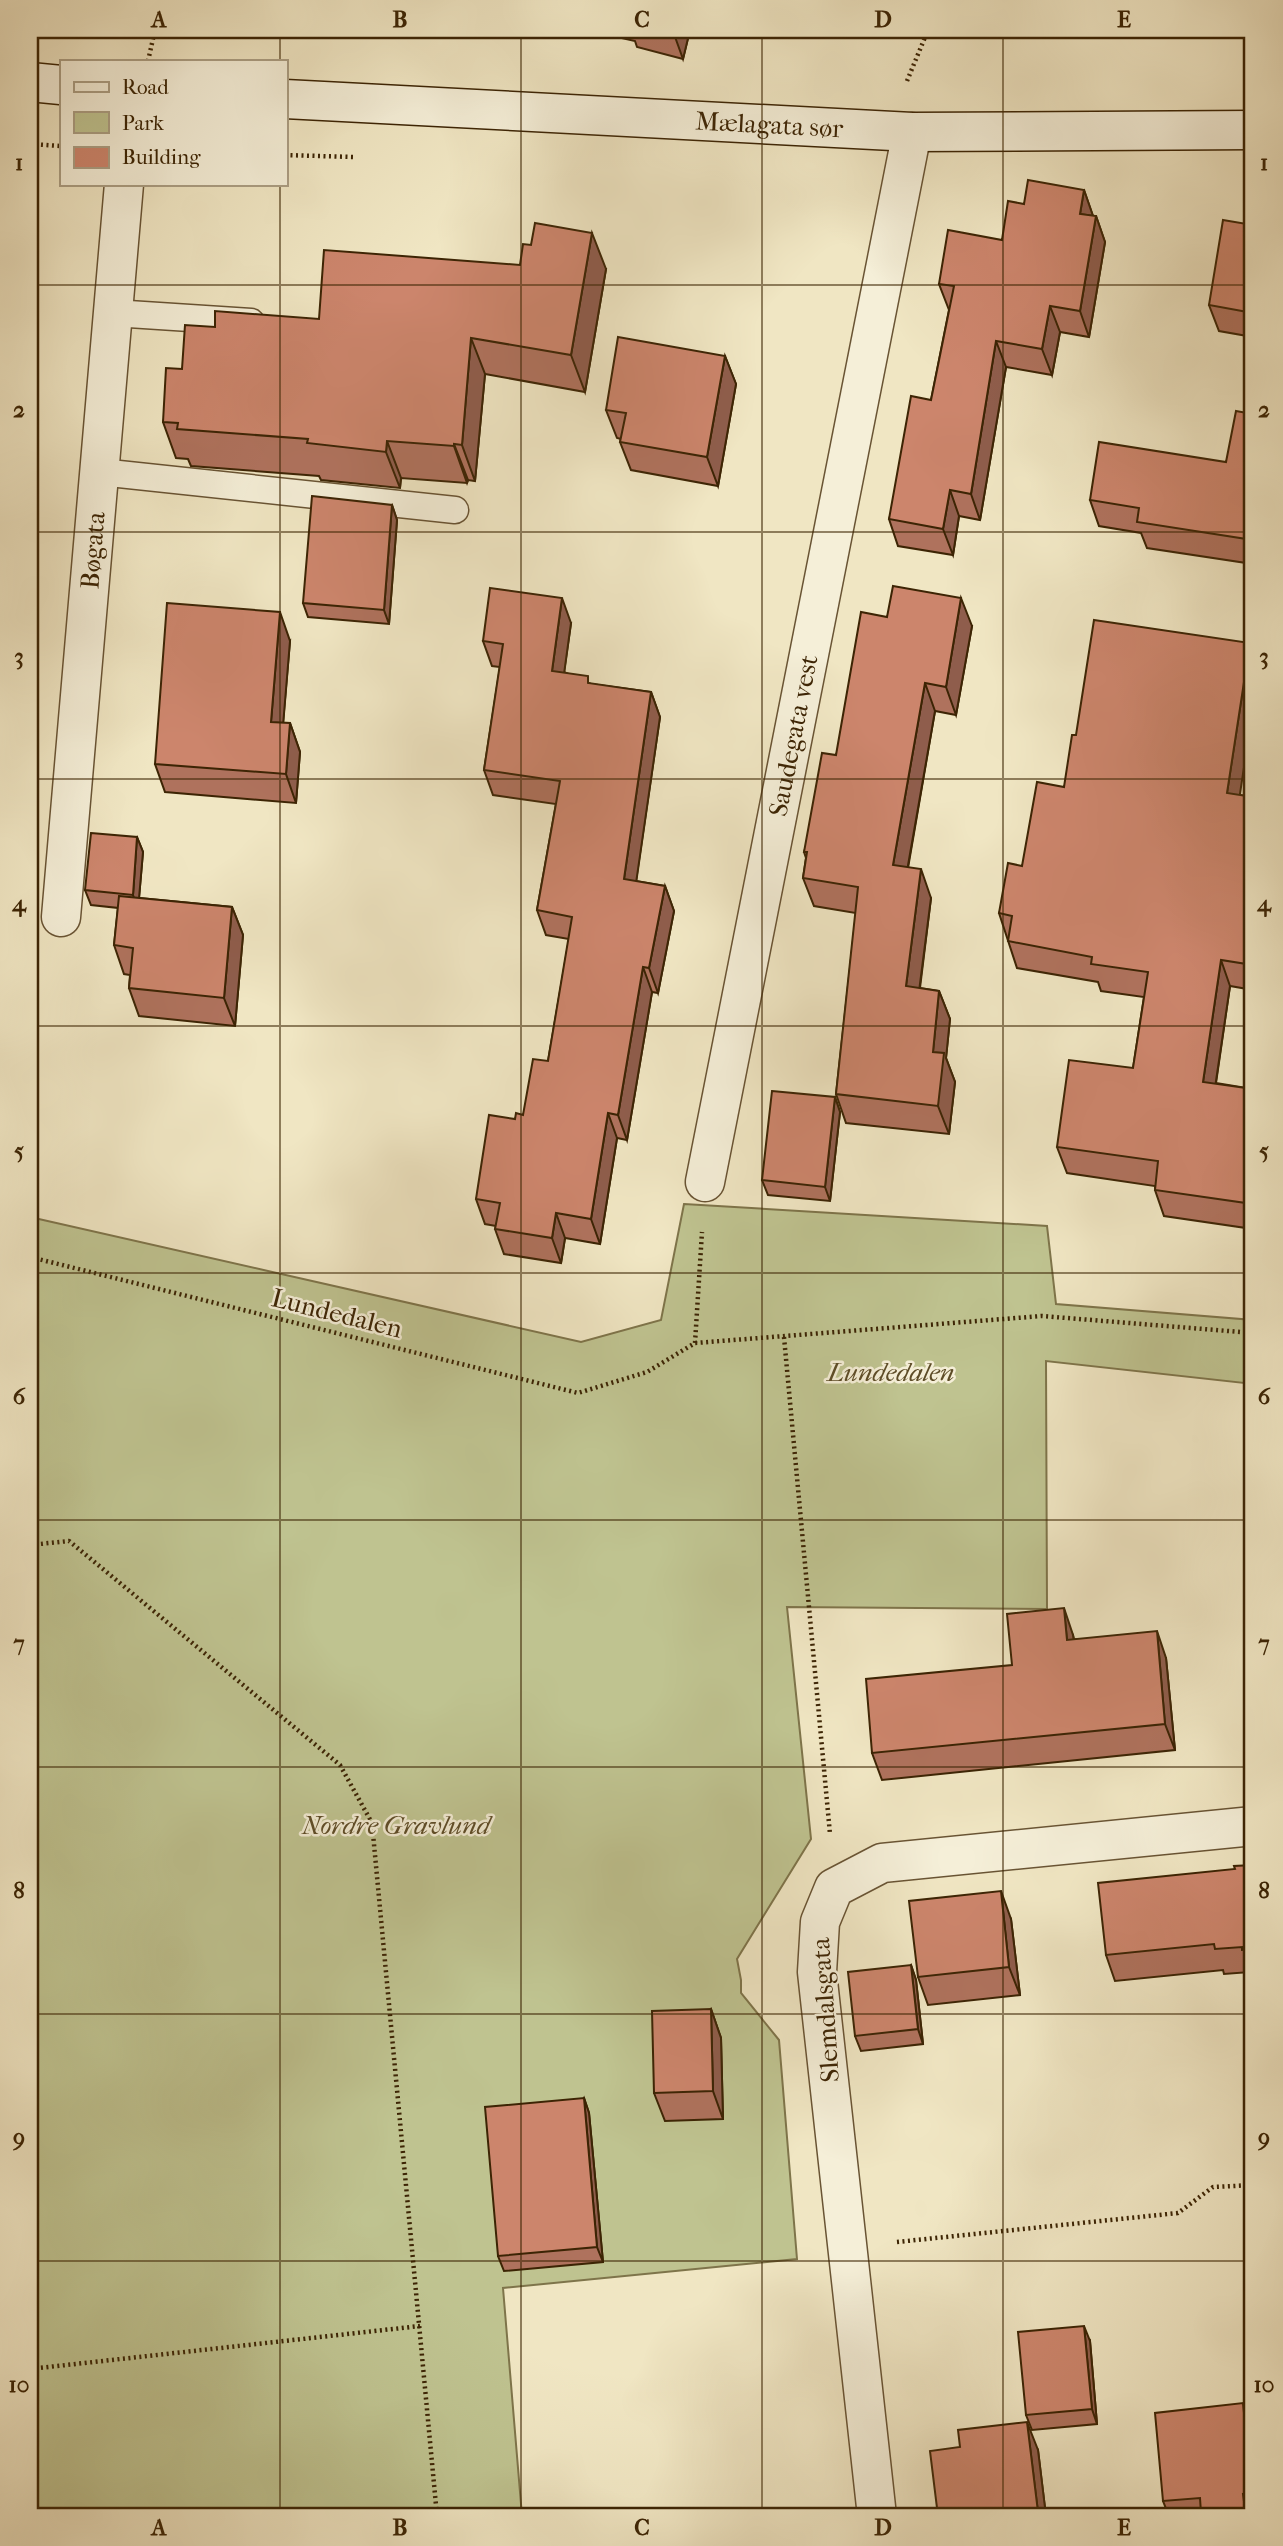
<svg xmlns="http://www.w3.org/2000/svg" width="1283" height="2546" font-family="'IM FELL French Canon',serif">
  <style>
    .green { fill: #bfc390; stroke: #7e744a; stroke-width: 2 }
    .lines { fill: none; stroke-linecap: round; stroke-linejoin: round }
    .lane-casing { stroke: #695434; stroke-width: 29 }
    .street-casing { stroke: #695434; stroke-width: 41 }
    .secondary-casing { stroke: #3c2404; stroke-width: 41 }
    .path { stroke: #3c2404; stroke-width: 4.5; stroke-dasharray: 2 3.5; stroke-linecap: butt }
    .lane { stroke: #f5efd8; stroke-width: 26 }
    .street { stroke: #f5efd8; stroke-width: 38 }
    .secondary { stroke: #f5efd8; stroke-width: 38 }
    .wall { fill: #af725d; stroke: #3c2404; stroke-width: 2 }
    .shaded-wall { fill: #8f5d4c; stroke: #3c2404; stroke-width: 2 }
    .building { fill: #cc856c; stroke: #3c2404; stroke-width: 2 }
    .grid { fill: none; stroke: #3c2404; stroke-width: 2; stroke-opacity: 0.55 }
    .labels { text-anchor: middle; stroke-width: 5; stroke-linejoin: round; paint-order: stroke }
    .street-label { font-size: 26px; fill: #3c2404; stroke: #f5efd8 }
    .park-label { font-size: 26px; font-style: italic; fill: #5d4c27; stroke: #f5efd8 }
    .neatline { fill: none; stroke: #3c2404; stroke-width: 2.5 }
    .grid-label { font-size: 23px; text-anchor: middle; font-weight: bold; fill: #3c2404 }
  </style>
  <rect width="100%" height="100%" fill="#f0e6c3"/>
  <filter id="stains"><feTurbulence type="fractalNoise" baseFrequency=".00286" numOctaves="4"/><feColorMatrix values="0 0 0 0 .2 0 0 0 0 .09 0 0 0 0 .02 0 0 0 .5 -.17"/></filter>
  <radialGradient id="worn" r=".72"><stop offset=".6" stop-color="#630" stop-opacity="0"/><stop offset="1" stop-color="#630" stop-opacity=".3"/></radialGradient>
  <!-- green -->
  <polygon class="green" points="684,1204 1047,1226 1056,1304 1253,1320 1253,1384 1046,1361 1047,1609 787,1607 811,1839 737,1959 741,1980 741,1993 779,2040 797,2259 503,2288 522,2516 30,2516 30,1217 581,1342 661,1320"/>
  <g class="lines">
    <defs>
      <g id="lane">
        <polyline points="113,313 251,322"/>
        <polyline points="100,472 455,510"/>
      </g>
      <g id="street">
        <path id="s1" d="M 61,917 L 124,184"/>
        <path id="s2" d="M 705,1182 L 912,132"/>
        <polyline points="877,2516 817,1972 820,1922 834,1888 882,1863 1253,1826"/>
      </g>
      <g id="secondary">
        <polyline points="30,82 61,85"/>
        <path id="s3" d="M 285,99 L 912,132 L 1253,130"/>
      </g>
    </defs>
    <!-- lane casing -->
    <use href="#lane" class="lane-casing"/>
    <!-- street casing -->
    <use href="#street" class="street-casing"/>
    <!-- secondary casing -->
    <use href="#secondary" class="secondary-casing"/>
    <!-- path -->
    <g class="path">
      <polyline points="148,61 155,30"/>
      <polyline points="907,81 928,30"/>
      <polyline points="30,144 61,146"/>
      <polyline points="285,155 353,157"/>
      <polyline points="30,1257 578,1393 647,1372 695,1343 1042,1316 1253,1333"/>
      <polyline points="784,1337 830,1834"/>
      <polyline points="695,1343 702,1232"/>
      <polyline points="30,1545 69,1541 340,1765 372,1823 437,2516"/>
      <polyline points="897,2242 1178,2213 1213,2187 1253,2185"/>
      <polyline points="30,2369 420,2326"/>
    </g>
    <!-- lane -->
    <use href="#lane" class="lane"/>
    <!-- street -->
    <use href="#street" class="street"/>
    <!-- secondary -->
    <use href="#secondary" class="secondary"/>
  </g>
  <!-- wall -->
  <g class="wall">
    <polygon points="607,30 690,30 683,59 637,47 635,41 608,35"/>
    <polygon points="1245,30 1253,30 1253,52"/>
    <polygon points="1084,190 1093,216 1096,216 1105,242 1089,337 1060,332 1052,375 1006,367 980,520 959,516 953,555 898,546 889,519 931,400 949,310 939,284 1002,240 1024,204"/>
    <polygon points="1253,225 1253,337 1219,331 1209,305"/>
    <polygon points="520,265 606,269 585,392 485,374 475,481 468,480 467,483 401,478 400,488 321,480 319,476 191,466 188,459 176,458 163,422 182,369 215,327 319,319"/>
    <polygon points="725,356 736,384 718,486 631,470 620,442 621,439 617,438 606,410"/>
    <polygon points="1253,414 1253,564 1147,548 1141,533 1099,526 1090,500 1226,462"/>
    <polygon points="392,505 397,520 389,624 308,617 303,603"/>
    <polygon points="887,617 972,626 956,715 935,711 908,868 931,898 920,988 939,991 950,1019 946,1058 955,1082 949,1134 846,1123 836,1094 856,913 814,906 803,878 806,858 804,852 836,755"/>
    <polygon points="571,623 564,672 591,684 651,692 660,717 636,881 665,886 674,911 658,993 652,992 627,1140 617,1138 600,1244 565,1238 561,1263 504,1254 495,1229 496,1226 485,1224 476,1199 515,1119 523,1115 548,1061 569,939 546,935 537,910 556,804 493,795 484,770 500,667 492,666 483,641"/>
    <polygon points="290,641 283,723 290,723 300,752 296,803 165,792 155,764"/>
    <polygon points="1064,787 1240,795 1253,797 1253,990 1230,986 1216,1083 1253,1089 1253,1229 1164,1216 1155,1190 1155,1186 1067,1173 1057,1147 1133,1068 1144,997 1101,991 1098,982 1017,968 999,913"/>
    <polygon points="137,837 143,852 139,898 232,907 243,935 235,1026 139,1016 129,988 130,975 124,974 114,945 118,908 91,905 85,890"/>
    <polygon points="835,1097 840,1112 830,1201 768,1195 762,1180"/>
    <polygon points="1073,1635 1074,1639 1166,1658 1175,1750 882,1780 872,1753 1012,1665"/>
    <polygon points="1253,1865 1253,1975 1251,1976 1250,1972 1224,1974 1223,1970 1115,1981 1106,1955 1235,1869"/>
    <polygon points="1011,1919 1020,1995 928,2005 918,1977"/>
    <polygon points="911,1965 916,1980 923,2044 861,2051 855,2036"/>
    <polygon points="711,2009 721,2038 723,2119 665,2121 654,2093"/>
    <polygon points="584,2098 589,2113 603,2262 504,2271 498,2256"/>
    <polygon points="1090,2341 1097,2424 1032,2430 1026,2415"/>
    <polygon points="1253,2431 1253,2516 1169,2516 1163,2501"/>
    <polygon points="1038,2450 1046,2516 938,2516"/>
  </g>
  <!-- shaded-wall -->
  <g class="shaded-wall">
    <polygon points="675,30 690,30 683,59 674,34"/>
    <polygon points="1084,190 1093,216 1080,214"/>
    <polygon points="1096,216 1105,242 1089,337 1080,311"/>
    <polygon points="592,233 606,269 585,392 571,355"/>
    <polygon points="30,302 34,312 30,373"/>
    <polygon points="1050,306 1060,332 1052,375 1042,349"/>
    <polygon points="471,338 485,374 475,481 462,445"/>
    <polygon points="996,341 1006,367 980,520 971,494"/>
    <polygon points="725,356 736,384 718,486 707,457"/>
    <polygon points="387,441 401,478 400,488 386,452"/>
    <polygon points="454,444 468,480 467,483 454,446"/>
    <polygon points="950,490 959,516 953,555 943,529"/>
    <polygon points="392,505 397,520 389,624 384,610"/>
    <polygon points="562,598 571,623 561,696 552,671"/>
    <polygon points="961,598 972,626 956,715 946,687"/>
    <polygon points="280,612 290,641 281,750 271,722"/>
    <polygon points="1250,643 1253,653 1253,708 1236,820 1227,793"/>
    <polygon points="925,683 935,711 903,894 893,865"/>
    <polygon points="651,692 660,717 633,904 624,879"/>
    <polygon points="290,723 300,752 296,803 286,774"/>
    <polygon points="137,837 143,852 138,910 133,895"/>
    <polygon points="921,869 931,898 916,1015 906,986"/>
    <polygon points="665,886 674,911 658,993 649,968"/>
    <polygon points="232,907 243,935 235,1026 224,998"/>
    <polygon points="1221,960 1230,986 1212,1108 1203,1082"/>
    <polygon points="643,967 652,992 627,1140 618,1115"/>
    <polygon points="939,991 950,1019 946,1058 955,1082 949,1134 938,1106 933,1052"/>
    <polygon points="835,1097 840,1112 830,1201 825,1187"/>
    <polygon points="608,1113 617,1138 600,1244 591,1219"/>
    <polygon points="556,1213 565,1238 561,1263 552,1238"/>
    <polygon points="1064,1608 1073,1635 1077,1666 1067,1640"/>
    <polygon points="1157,1631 1166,1658 1175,1750 1165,1724"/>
    <polygon points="1001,1891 1011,1919 1020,1995 1009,1967"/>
    <polygon points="911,1965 916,1980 923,2044 918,2029"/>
    <polygon points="711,2009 721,2038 723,2119 713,2091"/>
    <polygon points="584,2098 589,2113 603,2262 597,2247"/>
    <polygon points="1084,2326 1090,2341 1097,2424 1092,2409"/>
    <polygon points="1243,2403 1253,2431 1253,2496 1252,2493"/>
    <polygon points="1027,2422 1038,2450 1046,2516 1040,2516 1038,2512"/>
    <polygon points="1243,2494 1252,2516 1248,2516 1245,2509"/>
  </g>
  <!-- building -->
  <g class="building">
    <polygon points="656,30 675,30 674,34"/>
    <polygon points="1028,180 1084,190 1080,214 1096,216 1080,311 1050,306 1042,349 996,341 971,494 950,490 943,529 889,519 911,396 931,400 954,286 939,284 948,230 1002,240 1008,201 1024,204"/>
    <polygon points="1223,220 1253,225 1253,313 1209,305"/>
    <polygon points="535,223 592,233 571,355 471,338 462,445 454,444 454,446 387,441 386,452 307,443 308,439 177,429 178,423 163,422 166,368 182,369 185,325 215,327 215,311 319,319 324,250 520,265 523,244 531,245"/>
    <polygon points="618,337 725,356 707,457 620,442 626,413 606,410"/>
    <polygon points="1236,411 1253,414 1253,540 1137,522 1139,508 1090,500 1099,442 1226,462"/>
    <polygon points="312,496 392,505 384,610 303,603"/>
    <polygon points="893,586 961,598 946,687 925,683 893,865 921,869 906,986 939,991 933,1052 944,1053 938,1106 836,1094 858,887 803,878 807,852 804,852 822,753 836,755 861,612 887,617"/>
    <polygon points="490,588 562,598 552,671 588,676 588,683 651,692 624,879 665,886 649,968 643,967 618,1115 608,1113 591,1219 556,1213 552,1238 495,1229 500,1203 476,1199 489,1115 515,1119 516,1113 523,1115 533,1059 548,1061 572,917 537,910 560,781 484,770 503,644 483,641"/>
    <polygon points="167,603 280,612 271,722 290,723 286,774 155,764"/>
    <polygon points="1094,620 1250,643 1227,793 1253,797 1253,965 1221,960 1203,1082 1253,1089 1253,1204 1155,1190 1158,1161 1057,1147 1069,1060 1133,1068 1148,972 1091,964 1092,957 1008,941 1012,916 999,913 1008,863 1022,866 1037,782 1064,787 1072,735 1076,735"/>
    <polygon points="91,833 137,837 133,895 85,890"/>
    <polygon points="119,896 232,907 224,998 129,988 133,948 114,945"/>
    <polygon points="772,1091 835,1097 825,1187 762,1180"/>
    <polygon points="1064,1608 1067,1640 1157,1631 1165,1724 872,1753 866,1679 1012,1665 1007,1614"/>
    <polygon points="1253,1865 1253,1949 1242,1950 1242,1947 1215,1949 1214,1944 1106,1955 1098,1883 1235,1869 1234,1866"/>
    <polygon points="1001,1891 1009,1967 918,1977 909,1901"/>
    <polygon points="911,1965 918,2029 855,2036 848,1972"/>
    <polygon points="711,2009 713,2091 654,2093 652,2011"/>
    <polygon points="584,2098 597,2247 498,2256 485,2107"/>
    <polygon points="1084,2326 1092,2409 1026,2415 1018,2332"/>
    <polygon points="1243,2403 1252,2493 1243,2494 1245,2509 1201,2513 1200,2498 1163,2501 1155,2413"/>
    <polygon points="1027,2422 1038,2512 1005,2516 938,2516 930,2451 960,2447 958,2430"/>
  </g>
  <!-- grid -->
  <path class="grid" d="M 280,30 L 280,61M 521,30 L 521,2516M 762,30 L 762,2516M 1003,30 L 1003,2516M 280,184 L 280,2516M 30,285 L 1253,285M 30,532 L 1253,532M 30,779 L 1253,779M 30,1026 L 1253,1026M 30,1273 L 1253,1273M 30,1520 L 1253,1520M 30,1767 L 1253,1767M 30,2014 L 1253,2014M 30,2261 L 1253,2261"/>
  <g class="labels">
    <!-- street labels -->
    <g class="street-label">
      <text dy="9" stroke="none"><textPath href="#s3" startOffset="485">Mælagata sør</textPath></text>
      <text dy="9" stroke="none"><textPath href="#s1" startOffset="368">Bøgata</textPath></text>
      <text dy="9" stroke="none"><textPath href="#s2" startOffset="455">Saudegata vest</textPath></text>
      <text transform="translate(337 1313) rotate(14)" y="9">Lundedalen</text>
      <text transform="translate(825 2010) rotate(-94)" y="9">Slemdalsgata</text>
    </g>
    <!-- park labels -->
    <g class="park-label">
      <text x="891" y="1381">Lundedalen</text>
      <text x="396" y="1834">Nordre Gravlund</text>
    </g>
  </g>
  <!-- margin -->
  <rect width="1283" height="2546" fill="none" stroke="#f0e6c3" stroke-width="77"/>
  <!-- legend -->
  <rect x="60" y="60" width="228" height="126" fill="#f5efd8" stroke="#ab9e83" stroke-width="2"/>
  <rect x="74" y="82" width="35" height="10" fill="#f5efd8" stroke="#ab9e83" stroke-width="2"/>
  <text x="122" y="94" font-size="21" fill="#3c2404">Road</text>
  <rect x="74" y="112" width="35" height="21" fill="#bfc390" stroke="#ab9e83" stroke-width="2"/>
  <text x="122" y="130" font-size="21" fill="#3c2404">Park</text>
  <rect x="74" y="147" width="35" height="21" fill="#cc856c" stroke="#ab9e83" stroke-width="2"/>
  <text x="122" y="164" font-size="21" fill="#3c2404">Building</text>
  <rect x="38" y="38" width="1206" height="2470" class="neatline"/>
  <g class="grid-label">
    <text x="159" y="27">A</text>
    <text x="400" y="27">B</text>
    <text x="642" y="27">C</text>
    <text x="883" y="27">D</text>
    <text x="1124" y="27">E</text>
    <text x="19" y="170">1</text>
    <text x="1264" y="170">1</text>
    <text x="19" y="417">2</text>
    <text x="1264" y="417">2</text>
    <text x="19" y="664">3</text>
    <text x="1264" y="664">3</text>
    <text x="19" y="911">4</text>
    <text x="1264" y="911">4</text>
    <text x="19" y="1158">5</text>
    <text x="1264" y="1158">5</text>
    <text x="19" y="1404">6</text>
    <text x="1264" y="1404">6</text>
    <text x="19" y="1651">7</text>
    <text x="1264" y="1651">7</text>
    <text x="19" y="1898">8</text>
    <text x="1264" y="1898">8</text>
    <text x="19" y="2145">9</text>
    <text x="1264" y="2145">9</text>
    <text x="19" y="2392">10</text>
    <text x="1264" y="2392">10</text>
    <text x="159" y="2535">A</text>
    <text x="400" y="2535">B</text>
    <text x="642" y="2535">C</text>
    <text x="883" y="2535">D</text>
    <text x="1124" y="2535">E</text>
  </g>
  <rect width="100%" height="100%" filter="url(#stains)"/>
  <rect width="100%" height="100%" fill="url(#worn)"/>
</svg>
